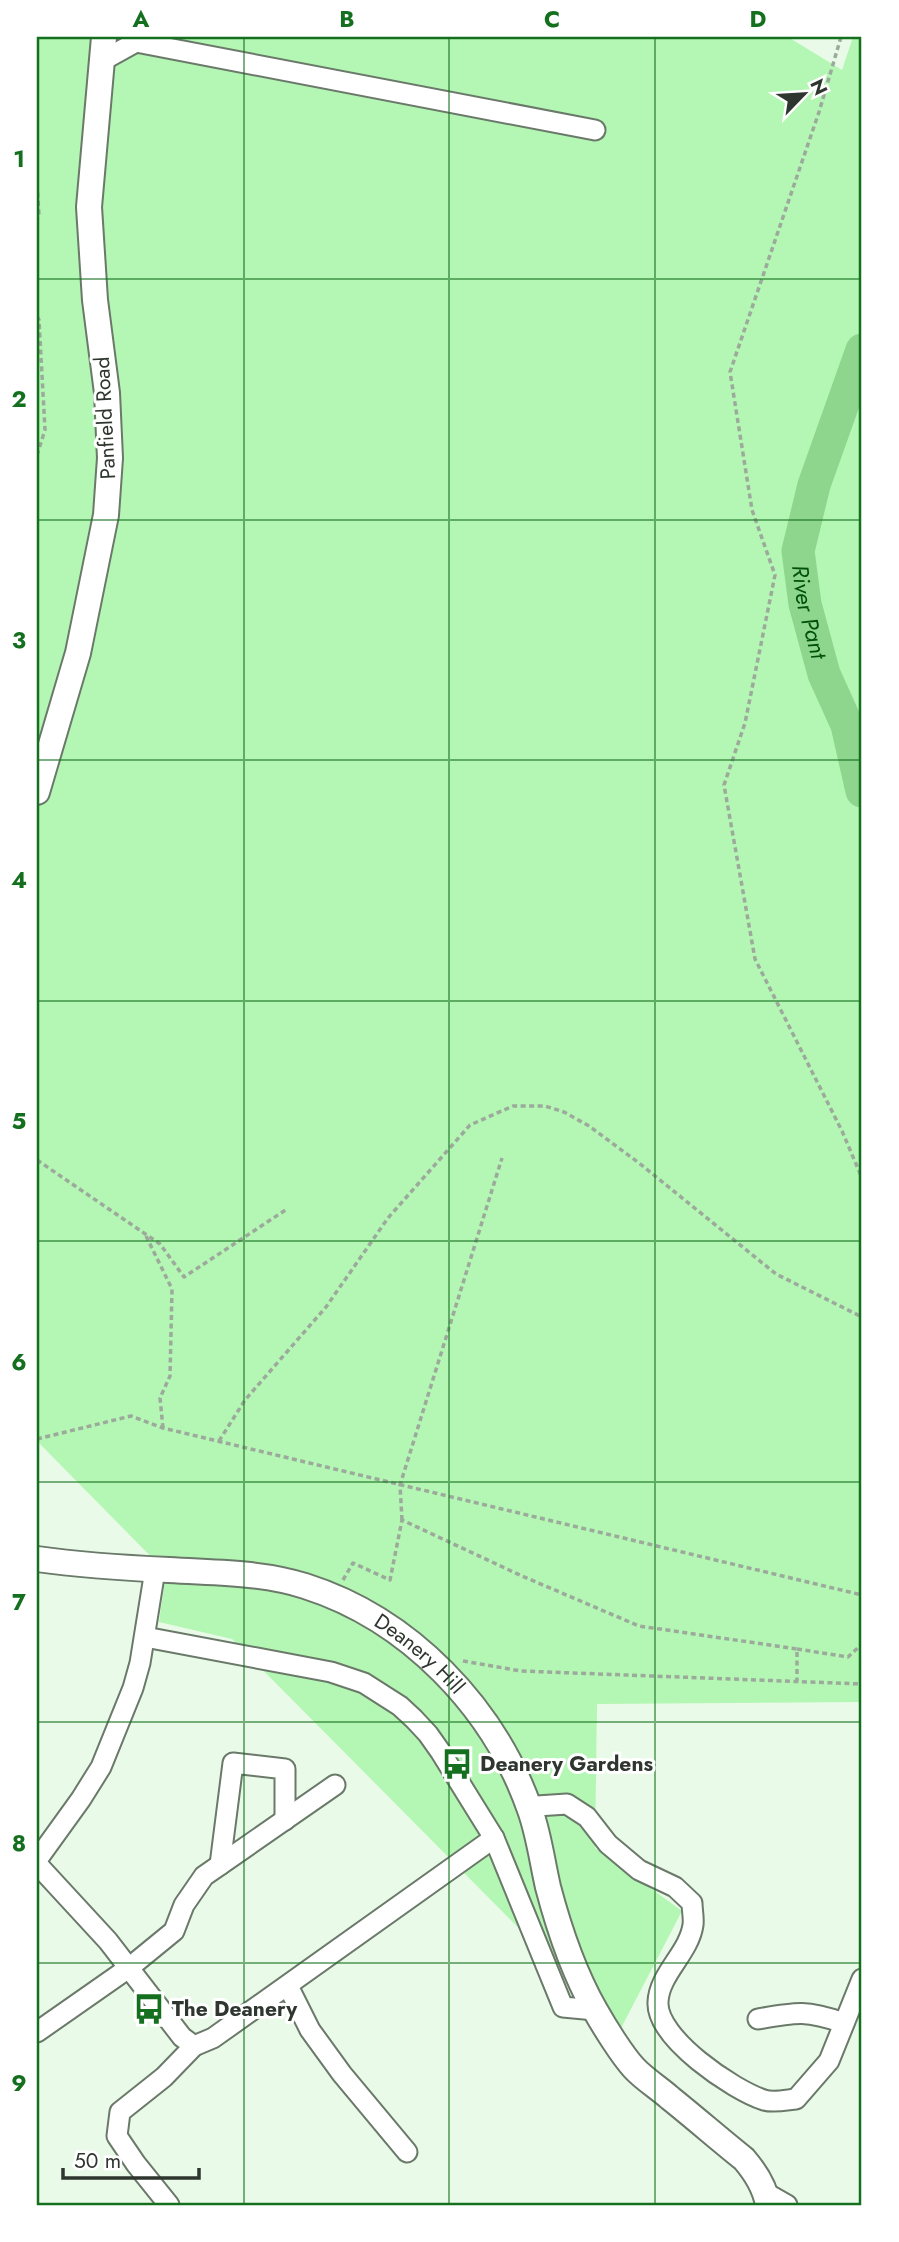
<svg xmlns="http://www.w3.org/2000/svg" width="899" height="2242" font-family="Jost,sans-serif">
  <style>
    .green { fill: #b4f6b3 }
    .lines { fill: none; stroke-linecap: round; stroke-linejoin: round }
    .river { stroke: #8ed68d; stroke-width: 33 }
    .minor-casing { stroke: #6a7969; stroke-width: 23 }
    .major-casing { stroke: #6a7969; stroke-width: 28 }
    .path { stroke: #9caa9c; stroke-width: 3.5; stroke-dasharray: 5 3.5; stroke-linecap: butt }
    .minor { stroke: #fff; stroke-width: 19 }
    .major { stroke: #fff; stroke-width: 24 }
    .grid { fill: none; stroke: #14701e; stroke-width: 2; stroke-opacity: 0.55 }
    .labels { text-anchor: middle; stroke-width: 6; stroke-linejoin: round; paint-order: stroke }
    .street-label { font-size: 21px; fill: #2f362f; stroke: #fff }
    .poi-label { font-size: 21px; font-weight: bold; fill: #2f362f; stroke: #fff; text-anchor: start }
    .water-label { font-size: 23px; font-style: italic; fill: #00510b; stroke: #fff }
    .neatline { fill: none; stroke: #14701e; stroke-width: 2.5 }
    .grid-label { font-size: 23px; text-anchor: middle; font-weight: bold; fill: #14701e }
  </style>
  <rect width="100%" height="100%" fill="#e9fbe8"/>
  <!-- green -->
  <polygon class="green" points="37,37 788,37 842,70 853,37 862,37 862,1702 597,1704 595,1848 682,1911 620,2030 232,1639 159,1622 165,1580 173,1579 37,1441"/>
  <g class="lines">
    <!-- river -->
    <path class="river" id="s1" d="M 862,350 L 814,485 L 798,551 L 805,604 L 824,674 L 847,725 L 862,791"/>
    <defs>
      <g id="minor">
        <polyline points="100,62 136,42 595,130"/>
        <polyline points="145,1637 331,1672 364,1683 400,1706 414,1719 428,1734 440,1751 494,1838 563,2007 595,2010"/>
        <path d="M 530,1810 L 537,1806 L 567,1804 L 587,1817 L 608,1844 L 639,1870 L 675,1887 L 692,1903 C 692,1910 694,1918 693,1925 C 689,1953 659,1974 658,2002 C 656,2038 733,2090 764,2100 C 773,2103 786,2100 796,2099 L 829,2061 L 862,1979"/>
        <polyline points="37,1860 81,1799 101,1767 133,1688 140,1663 155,1570"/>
        <polyline points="37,1864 108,1941 182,2037 194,2046"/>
        <polyline points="220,1865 233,1763 285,1769 285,1820"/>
        <polyline points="288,1986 310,2030 342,2074 407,2152"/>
        <path d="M 758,2019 C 797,2012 806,2010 844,2023"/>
        <polyline points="37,2032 130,1967 174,1931 184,1905 204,1876 335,1785"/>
        <polyline points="766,2193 787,2205"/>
        <polyline points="169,2205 136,2164 117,2136 120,2112 164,2077 194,2046 213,2038 494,1838"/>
      </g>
      <g id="major">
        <polyline points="37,792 78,653 106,515 110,458 107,393 95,300 89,207 104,37"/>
        <path id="s2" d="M 37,1559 C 80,1565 125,1568 169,1570 C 215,1573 261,1572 305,1586 C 409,1619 494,1707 530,1810 C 539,1835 542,1861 548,1887 C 559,1929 574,1973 595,2010 C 604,2026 622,2055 634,2068 C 644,2079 659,2088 670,2098 C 695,2118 719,2139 744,2159 C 756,2173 765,2187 768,2205"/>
      </g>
    </defs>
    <!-- minor casing -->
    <use href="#minor" class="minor-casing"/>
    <!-- major casing -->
    <use href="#major" class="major-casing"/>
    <!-- path -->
    <g class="path">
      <polyline points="841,37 819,112 730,372 752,510 775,575 745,723 724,785 755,959 842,1131 862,1178"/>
      <polyline points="37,184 39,215 37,220"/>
      <polyline points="37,316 39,320 45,430 37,455"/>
      <polyline points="37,1160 160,1244 184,1277 287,1209"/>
      <polyline points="146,1236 172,1289 170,1376 160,1398 163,1428"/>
      <polyline points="37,1439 131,1416 163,1428 862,1595"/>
      <polyline points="219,1441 245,1400 326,1307 388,1218 470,1125 513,1106 545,1106 564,1112 589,1126 639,1163 776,1274 862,1317"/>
      <polyline points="402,1520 400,1485 502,1158"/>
      <polyline points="343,1580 353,1563 390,1580 402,1520 522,1576 639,1626 797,1649 797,1681"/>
      <polyline points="797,1649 848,1657 862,1644"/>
      <polyline points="463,1661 521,1671 862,1684"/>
    </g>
    <!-- minor -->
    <use href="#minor" class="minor"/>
    <!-- major -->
    <use href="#major" class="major"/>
  </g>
  <!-- grid -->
  <path class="grid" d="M 244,37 L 244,2205M 449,37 L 449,2205M 655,37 L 655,2205M 37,279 L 862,279M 37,520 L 862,520M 37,760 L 862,760M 37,1001 L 862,1001M 37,1241 L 862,1241M 37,1482 L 862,1482M 37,1722 L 862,1722M 37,1963 L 862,1963"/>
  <!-- icons -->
  <defs>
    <symbol id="bus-bare" viewBox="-9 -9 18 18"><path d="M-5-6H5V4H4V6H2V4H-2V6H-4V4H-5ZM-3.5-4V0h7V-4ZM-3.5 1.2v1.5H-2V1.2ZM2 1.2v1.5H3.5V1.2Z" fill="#14701e" stroke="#fff" stroke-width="2.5" paint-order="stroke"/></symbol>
  </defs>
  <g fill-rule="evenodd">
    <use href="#bus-bare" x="435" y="1742" width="44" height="44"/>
    <use href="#bus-bare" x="127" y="1987" width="44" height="44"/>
  </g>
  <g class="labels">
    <!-- street labels -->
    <g class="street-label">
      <text transform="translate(105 418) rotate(-93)" y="7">Panfield Road</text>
      <text dy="7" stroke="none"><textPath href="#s2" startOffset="404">Deanery Hill</textPath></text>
    </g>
    <!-- poi labels -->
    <g class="poi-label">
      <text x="480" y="1771">Deanery Gardens</text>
      <text x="172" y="2016">The Deanery</text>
    </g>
    <!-- water labels -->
    <g class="water-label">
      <text dy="8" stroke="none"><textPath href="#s1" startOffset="273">River Pant</textPath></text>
    </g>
  </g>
  <!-- border -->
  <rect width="899" height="2242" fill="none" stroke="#ffffff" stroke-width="77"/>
  <!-- north arrow -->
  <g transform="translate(804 94) rotate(65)" stroke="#ffffff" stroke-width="5" paint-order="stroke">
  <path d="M0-5L12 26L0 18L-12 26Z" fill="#2f362f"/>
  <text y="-10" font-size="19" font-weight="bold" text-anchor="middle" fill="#2f362f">N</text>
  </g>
  <!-- scale -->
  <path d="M63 2168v10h136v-10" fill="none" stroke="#2f362f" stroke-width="3.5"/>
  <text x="74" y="2168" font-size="21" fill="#2f362f" stroke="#ffffff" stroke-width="5" paint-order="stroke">50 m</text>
  <rect x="38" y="38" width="822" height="2166" class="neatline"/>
  <g class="grid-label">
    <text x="141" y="27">A</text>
    <text x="347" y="27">B</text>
    <text x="552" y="27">C</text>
    <text x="758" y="27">D</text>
    <text x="19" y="167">1</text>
    <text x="19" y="407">2</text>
    <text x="19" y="648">3</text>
    <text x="19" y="888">4</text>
    <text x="19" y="1129">5</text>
    <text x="19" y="1370">6</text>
    <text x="19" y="1610">7</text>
    <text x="19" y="1851">8</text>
    <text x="19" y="2091">9</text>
  </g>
</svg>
